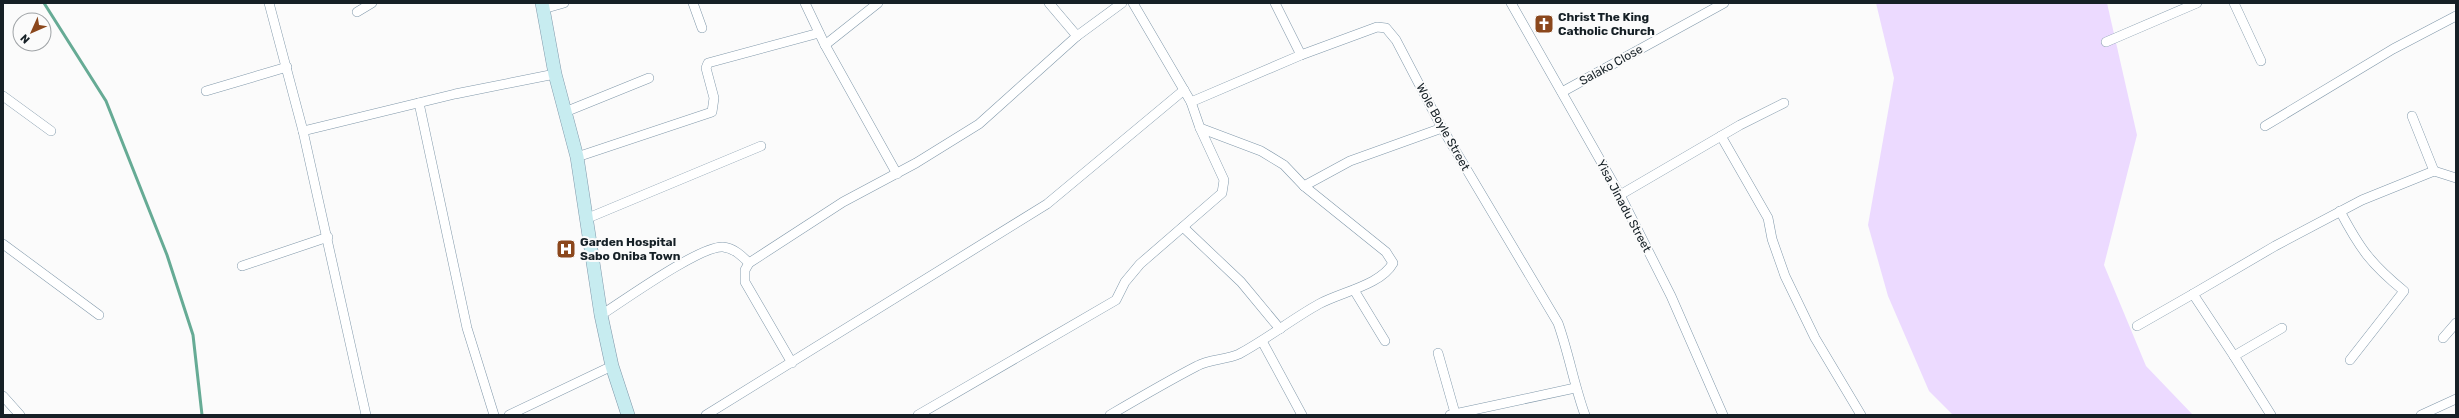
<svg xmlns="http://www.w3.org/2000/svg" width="2459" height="418" font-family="Rubik,sans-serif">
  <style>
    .green { fill: #ecdaff }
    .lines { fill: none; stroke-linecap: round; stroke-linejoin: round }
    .stream { stroke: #66ab95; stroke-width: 3 }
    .street-casing { stroke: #8098aa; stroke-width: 10 }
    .secondary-casing { stroke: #8098aa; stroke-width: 14 }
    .street { stroke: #fff; stroke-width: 9 }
    .secondary { stroke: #c7ecf0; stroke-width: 13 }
    .labels { text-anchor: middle; stroke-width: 4; stroke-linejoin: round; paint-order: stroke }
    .poi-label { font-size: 12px; font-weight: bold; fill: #162026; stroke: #fbfbfb; text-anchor: start }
    .street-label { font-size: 12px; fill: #162026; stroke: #fbfbfb }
  </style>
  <rect width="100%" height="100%" fill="#fbfbfb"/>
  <!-- green -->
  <polygon class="green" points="1876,3 2107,3 2137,135 2104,265 2146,366 2193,415 1953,415 1929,391 1888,296 1868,225 1894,78"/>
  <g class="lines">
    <!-- stream -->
    <polyline class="stream" points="44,3 106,101 167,255 193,335 202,415"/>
    <defs>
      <g id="street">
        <polyline points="269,3 303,131 366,415"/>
        <polyline points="693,3 702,28"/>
        <polyline points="805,3 825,45 897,174"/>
        <polyline points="1049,3 1077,36 1122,3"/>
        <polyline points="1133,3 1191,102 1200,128 1261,151 1284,165 1304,186 1350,161 1442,128"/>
        <polyline points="1275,3 1301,55"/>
        <polyline points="1511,3 1620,195 1671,296 1723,415"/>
        <polyline points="2234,3 2261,61"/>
        <polyline points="543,9 564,3"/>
        <polyline points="357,12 372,3"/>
        <polyline points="2106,42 2197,3"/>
        <polyline points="825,45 878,3"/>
        <polyline points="206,91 287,67"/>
        <polyline points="1562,92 1724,3"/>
        <polyline points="3,96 51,131"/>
        <path d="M 1191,102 L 1301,55 L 1377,27 L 1386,28 L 1396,40 L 1442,128 L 1558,323 C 1569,354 1574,385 1585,415"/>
        <polyline points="419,103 467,328 494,415"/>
        <polyline points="565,112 649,78"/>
        <polyline points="2412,116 2434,171"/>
        <polyline points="2265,126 2393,49 2456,16"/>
        <polyline points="303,131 455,94 555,74"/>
        <polyline points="1721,136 1768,218 1772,239 1785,276 1815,338 1861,415"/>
        <polyline points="577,157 712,112 714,98 706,68 708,63 819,33"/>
        <polyline points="1620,195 1740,125 1784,103"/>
        <path d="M 2340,211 C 2360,249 2371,264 2404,291 L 2350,360"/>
        <polyline points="588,218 761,146"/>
        <polyline points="1183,227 1241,282 1280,329"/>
        <polyline points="3,244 99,315"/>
        <polyline points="242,266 328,237"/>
        <polyline points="1354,290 1385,341"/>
        <path d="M 601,315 C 623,301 701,245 723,247 C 734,248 742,256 749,263"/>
        <polyline points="2137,326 2193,294"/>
        <polyline points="2282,328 2234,356 2193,294 2275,246 2362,200 2434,171 2456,178"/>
        <polyline points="2443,338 2456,323"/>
        <polyline points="1262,341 1302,415"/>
        <polyline points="1438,353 1455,413"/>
        <polyline points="2234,356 2271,415"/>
        <polyline points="792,363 745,282 745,270 749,263 843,202 916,163 979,124 1077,36"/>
        <polyline points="3,396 20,415"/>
        <polyline points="509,415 612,366"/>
        <polyline points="706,415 1047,204 1184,90"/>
        <polyline points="918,415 1116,300 1125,282 1140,264 1222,193 1224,180 1200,128"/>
        <path d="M 1110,415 C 1139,398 1168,381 1197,366 C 1209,359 1226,360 1239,354 C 1267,339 1292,319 1319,304 C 1341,292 1381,285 1393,263 L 1386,252 L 1304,186"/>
        <polyline points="1450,415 1575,388"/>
        <polyline points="2421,415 2456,399"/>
      </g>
      <polyline id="secondary" points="542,3 555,74 577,157 601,315 612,366 628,415"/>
    </defs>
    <!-- street casing -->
    <use href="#street" class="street-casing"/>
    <!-- secondary casing -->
    <use href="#secondary" class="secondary-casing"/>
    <!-- street -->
    <use href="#street" class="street"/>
    <!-- secondary -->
    <use href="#secondary" class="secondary"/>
  </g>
  <!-- icons -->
  <defs>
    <symbol id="church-square" viewBox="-11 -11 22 22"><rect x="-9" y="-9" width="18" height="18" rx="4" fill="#8b471c" stroke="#fbfbfb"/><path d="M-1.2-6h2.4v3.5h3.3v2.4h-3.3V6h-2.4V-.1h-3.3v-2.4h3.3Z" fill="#fff"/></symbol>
    <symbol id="hospital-square" viewBox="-11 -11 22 22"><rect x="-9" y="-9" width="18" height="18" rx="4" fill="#8b471c" stroke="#fbfbfb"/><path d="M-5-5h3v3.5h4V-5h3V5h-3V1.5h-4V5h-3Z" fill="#fff"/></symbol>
  </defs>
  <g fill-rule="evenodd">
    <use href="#church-square" x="1533" y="13" width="22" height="22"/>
    <use href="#hospital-square" x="555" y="238" width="22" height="22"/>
  </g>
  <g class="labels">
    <!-- poi labels -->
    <g class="poi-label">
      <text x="1558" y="21">Christ The King<tspan x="1558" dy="14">Catholic Church</tspan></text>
      <text x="580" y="246">Garden Hospital<tspan x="580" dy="14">Sabo Oniba Town</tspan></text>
    </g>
    <!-- street labels -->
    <g class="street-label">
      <text transform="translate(1611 65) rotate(-29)" y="4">Salako Close</text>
      <text transform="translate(1443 127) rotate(61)" y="4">Wole Boyle Street</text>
      <text transform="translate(1624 206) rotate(62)" y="4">Yisa Jinadu Street</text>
    </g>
  </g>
  <!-- border -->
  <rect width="2459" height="418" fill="none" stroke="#162026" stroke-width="8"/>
  <!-- north arrow -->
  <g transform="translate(32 32) rotate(225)"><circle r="19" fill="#fbfbfb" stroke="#9fa3a6"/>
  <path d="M0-3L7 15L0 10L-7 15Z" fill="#8b471c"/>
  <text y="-6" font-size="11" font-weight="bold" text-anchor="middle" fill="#162026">N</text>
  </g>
</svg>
